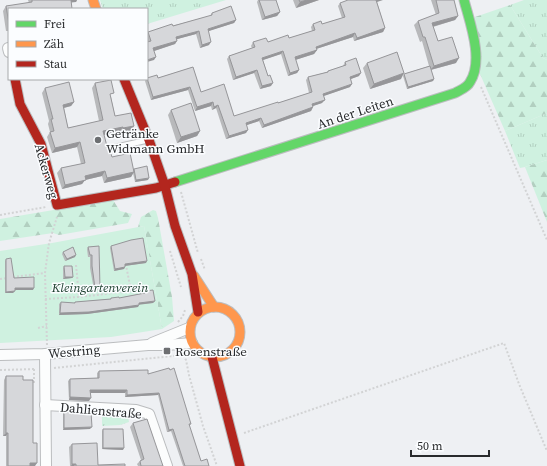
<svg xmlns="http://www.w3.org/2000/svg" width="547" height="466" font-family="'Source Serif 4',serif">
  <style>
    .grass { fill: url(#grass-tufts) }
    .forest { fill: url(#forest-firs) }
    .garden { fill: #cff1e0 }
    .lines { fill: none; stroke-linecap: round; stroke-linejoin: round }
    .lane-casing { stroke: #bbbdbf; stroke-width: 7 }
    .street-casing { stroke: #bbbdbf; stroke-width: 12 }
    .fast-casing { stroke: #bbbdbf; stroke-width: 11 }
    .slow-casing { stroke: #bbbdbf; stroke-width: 11 }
    .jam-casing { stroke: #bbbdbf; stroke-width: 11 }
    .path { stroke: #d2d3d4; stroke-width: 2; stroke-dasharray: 2 2; stroke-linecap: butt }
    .lane { stroke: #fcfdfd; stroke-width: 5 }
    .street { stroke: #fcfdfd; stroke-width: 10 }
    .fast { stroke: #63d668; stroke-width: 9 }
    .slow { stroke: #ff974d; stroke-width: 9 }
    .jam { stroke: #b3261e; stroke-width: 9 }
    .wall { fill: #b8b9bb }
    .shaded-wall { fill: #969699 }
    .building { fill: #d6d7da; stroke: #969699 }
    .poi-dot { fill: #6d6f72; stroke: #fbfdff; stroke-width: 1.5 }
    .labels { text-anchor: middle; stroke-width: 3; stroke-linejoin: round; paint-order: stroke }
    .street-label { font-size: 13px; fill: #282a2c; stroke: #fbfdff }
    .poi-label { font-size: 13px; fill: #282a2c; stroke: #fbfdff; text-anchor: start }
    .park-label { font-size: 13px; font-style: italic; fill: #193c2b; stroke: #fbfdff }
  </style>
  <defs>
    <pattern id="grass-tufts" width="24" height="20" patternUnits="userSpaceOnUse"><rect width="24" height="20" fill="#cff1e0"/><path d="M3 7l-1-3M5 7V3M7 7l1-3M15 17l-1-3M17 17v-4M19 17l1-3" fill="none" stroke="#b2cfc0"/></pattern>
    <pattern id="forest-firs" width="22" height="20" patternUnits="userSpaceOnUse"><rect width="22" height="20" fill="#cff1e0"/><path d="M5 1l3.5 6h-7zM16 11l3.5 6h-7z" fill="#b2cfc0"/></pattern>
  </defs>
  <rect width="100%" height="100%" fill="#eef0f3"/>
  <!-- grass -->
  <g class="grass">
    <polygon points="100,0 226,0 147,24 147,9 103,9"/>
    <polygon points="524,0 547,0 547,60 543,58 510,5"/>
    <polygon points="547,113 547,160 525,167 520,168 505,131"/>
    <polygon points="102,411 127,412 129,422 120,425 102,426"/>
  </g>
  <!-- forest -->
  <g class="forest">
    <polygon points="510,5 543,58 547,60 547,113 505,131 480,74 475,17"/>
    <polygon points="547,160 547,222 525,167"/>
    <polygon points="113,200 120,211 132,214 128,223 59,235 53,233 0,241 0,219"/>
    <polygon points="153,210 156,211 158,218 172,297 174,321 162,329 144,226 138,227 141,217"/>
  </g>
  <!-- garden -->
  <polygon class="garden" points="144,226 162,329 111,337 0,343 0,251 52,243"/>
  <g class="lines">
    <defs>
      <polyline id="lane" points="112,148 148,140"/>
      <g id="street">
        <polyline points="8,48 9,52"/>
        <polyline points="152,343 189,328"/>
        <polyline points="45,354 46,466"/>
        <polyline points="0,355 45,354 148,345 166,345 192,343"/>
        <polyline points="45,405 136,410 149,414 167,466"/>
      </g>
      <path id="fast" d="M 175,182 L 455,93 C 460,90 467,88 470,82 C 484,60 470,23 464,0"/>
      <g id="slow">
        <polyline points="93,0 96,9"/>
        <polyline points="194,276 214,307"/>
        <circle cx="215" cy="332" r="25"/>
      </g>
      <g id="jam">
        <polyline points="15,79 20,104 41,144 57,205 156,188 175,182"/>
        <polyline points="124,79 149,140 165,186 175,226 192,274 198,312"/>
        <polyline points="212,357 240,466"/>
      </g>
    </defs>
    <!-- lane casing -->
    <use href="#lane" class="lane-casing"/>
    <!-- street casing -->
    <use href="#street" class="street-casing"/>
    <!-- fast casing -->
    <use href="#fast" class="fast-casing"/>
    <!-- slow casing -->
    <use href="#slow" class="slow-casing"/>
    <!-- jam casing -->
    <use href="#jam" class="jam-casing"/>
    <!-- path -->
    <g class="path">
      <polyline points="481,87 547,240"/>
      <polyline points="181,192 198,253"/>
      <polyline points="0,215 46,207"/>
      <polyline points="170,251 181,287"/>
      <polyline points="201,259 205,270"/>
      <polyline points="76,265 79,297"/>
      <polyline points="13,277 44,273"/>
      <polyline points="0,279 7,278"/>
      <polyline points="45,299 79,297 131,291 126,265"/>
      <polyline points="178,322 183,316 185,310"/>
      <polyline points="38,328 47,326"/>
      <polyline points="47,345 45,273 49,243 57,217"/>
      <polyline points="181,352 186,360 189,375 203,426 217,466"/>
      <polyline points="54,368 183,355"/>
      <polyline points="34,369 34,383"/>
      <polyline points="0,370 36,369"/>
      <polyline points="244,433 504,343 519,384 547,451"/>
    </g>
    <!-- lane -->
    <use href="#lane" class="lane"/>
    <!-- street -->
    <use href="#street" class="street"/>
    <!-- fast -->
    <use href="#fast" class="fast"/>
    <!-- slow -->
    <use href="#slow" class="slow"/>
    <!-- jam -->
    <use href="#jam" class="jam"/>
  </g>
  <!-- wall -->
  <g class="wall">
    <polygon points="28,0 77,0 76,2 71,2 9,9 9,31 6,31 3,11 6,6 29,3"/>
    <polygon points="258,0 276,0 280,12 277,16 262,20 257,2"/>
    <polygon points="293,0 319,0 296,8"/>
    <polygon points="431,0 454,0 458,16 455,20 433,27 438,41 456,63 431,70 434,79 433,81 407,89 403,76 404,74 429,66 422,41 420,42 414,25 418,21 436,15"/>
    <polygon points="377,2 385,28 383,32 354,41 353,37 316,49 317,50 314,54 295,60 299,70 297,73 288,76 281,54 263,60 271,86 260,89 254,73 233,80 227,59 229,56 252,48 251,46 253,42 268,42 289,38 312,31 311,27 313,24 322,24 342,18 338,6 340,3"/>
    <polygon points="212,13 236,20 234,23 208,31 209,45 200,48 196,34 177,39 175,44 154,51 154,60 147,38 147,34 148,32 210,16"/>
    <polygon points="345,62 359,76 351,79 350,87 323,96 322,103 313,106 313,107 311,111 262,128 259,121 247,125 246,133 226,139 216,108 212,110 211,106 195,111 188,90 151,100 145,81 147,78 158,78 193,67 201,92 234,116 278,103 309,93 306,80 308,77 327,72 328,71 343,66"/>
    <polygon points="367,63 401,79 370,89 363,68"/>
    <polygon points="95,83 111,97 115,116 134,126 131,131 120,133 120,131 104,135 109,154 112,157 134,170 134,169 148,180 135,182 133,173 131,177 104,183 102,176 85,180 82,184 62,189 57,173 61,168 81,164 77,147 52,153 47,137 50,132 48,124 49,121 42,93 45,88 74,102 71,106 64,108 68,128 99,121 92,88"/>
    <polygon points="171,110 200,131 197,136 177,143 168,115"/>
    <polygon points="99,246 99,289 94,290 90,268 90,257 88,257 87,249 88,247"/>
    <polygon points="111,246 146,263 125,266 125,267 124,269 114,271 110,248"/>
    <polygon points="63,252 75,257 65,261 62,254"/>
    <polygon points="6,259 14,278 33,290 15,290 13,293 5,293 5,261"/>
    <polygon points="64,266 73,277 72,278 63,279 63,268"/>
    <polygon points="145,291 155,301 153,303 139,304 138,307 87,314 59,315 59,304 61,302 74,303 75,302 110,299 111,298 119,298 144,293"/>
    <polygon points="99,371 148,374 191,424 189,426 201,461 209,466 183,466 171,431 167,432 158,395 125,397 125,393 90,393 89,401 69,400 68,381 70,379 97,378 97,373"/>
    <polygon points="6,376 23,380 33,443 35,466 6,466 6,436 3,436 4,380"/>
    <polygon points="64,412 90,429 63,430 63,414"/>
    <polygon points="133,423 163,466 138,466 137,464 141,460 130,427"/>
    <polygon points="103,429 123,450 102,449 102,431"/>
    <polygon points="72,444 98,465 125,466 70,466 69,447"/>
  </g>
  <!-- shaded-wall -->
  <g class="shaded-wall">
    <polygon points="69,0 77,0 76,2 67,3"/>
    <polygon points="307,0 319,0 296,8 300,2"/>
    <polygon points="376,0 383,0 374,3"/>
    <polygon points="280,12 277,16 262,20 265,17"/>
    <polygon points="458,16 455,20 428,28 432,23"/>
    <polygon points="236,20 234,23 206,32 208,29"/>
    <polygon points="385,28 383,32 354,41 357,38"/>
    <polygon points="199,31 196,34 174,40 176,37"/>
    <polygon points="355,33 353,37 313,50 316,47"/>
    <polygon points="177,41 175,44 151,52 153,48"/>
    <polygon points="211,42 209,45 200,48 202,45"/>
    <polygon points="317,50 314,54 292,61 295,57"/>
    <polygon points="283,51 281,54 260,61 262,58"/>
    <polygon points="156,57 154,60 147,62 147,60"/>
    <polygon points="459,58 456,63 430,70 434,66"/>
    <polygon points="257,70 254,73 233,80 236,77"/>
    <polygon points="299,70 297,73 288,76 290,73"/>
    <polygon points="361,73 359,76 348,80 350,77"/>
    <polygon points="404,73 401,79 370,89 374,84"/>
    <polygon points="434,79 433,81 407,89 408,87"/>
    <polygon points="273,83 271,86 260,89 262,86"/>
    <polygon points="352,84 350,87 321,97 323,94"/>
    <polygon points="190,87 188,90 151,100 153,97"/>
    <polygon points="325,100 322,103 310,107 312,104"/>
    <polygon points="74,102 71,106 59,109 63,105"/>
    <polygon points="213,102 211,106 195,111 197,107"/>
    <polygon points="218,105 216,108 212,110 214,107"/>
    <polygon points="313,107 311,111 262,128 264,125"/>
    <polygon points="261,118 259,121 244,126 246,123"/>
    <polygon points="134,126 131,131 120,133 123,128"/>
    <polygon points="123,127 120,131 100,136 103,131"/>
    <polygon points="248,130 246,133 226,139 229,136"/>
    <polygon points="200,131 197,136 177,143 181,137"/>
    <polygon points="80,142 77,147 52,153 55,148"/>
    <polygon points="105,171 102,176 85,180 82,184 62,189 65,185 85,176"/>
    <polygon points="134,172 131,177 104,183 107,178"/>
    <polygon points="149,178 148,180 135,182 136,180"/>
    <polygon points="76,255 75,257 65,261 67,259"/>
    <polygon points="147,261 146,263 124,266 125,264"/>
    <polygon points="125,267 124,269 114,271 115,269"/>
    <polygon points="65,277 73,277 72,278 63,279"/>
    <polygon points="15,288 34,288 33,290 13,290"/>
    <polygon points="95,288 100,288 99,289 94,290"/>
    <polygon points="15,291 13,293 5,293 6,292"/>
    <polygon points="155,301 153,303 137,305 139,303"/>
    <polygon points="139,305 138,307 87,314 59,315 60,313"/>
    <polygon points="90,390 127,390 125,393 89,393"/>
    <polygon points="159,393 158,395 125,397 127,395"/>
    <polygon points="70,397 91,398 89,401 69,400"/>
    <polygon points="92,427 90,429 63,430 64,428"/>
    <polygon points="173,429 171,431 167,432 169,430"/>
    <polygon points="6,433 8,433 6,436 3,436"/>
    <polygon points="103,448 124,448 123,450 102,449"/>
    <polygon points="30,463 37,463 35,466 28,466"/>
    <polygon points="72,464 76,464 74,466 71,466"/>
  </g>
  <!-- building -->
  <g class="building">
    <polygon points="32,0 71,0 72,9 9,9 9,24 6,6 32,2"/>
    <polygon points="259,0 276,0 280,12 265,17"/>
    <polygon points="299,0 307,0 300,2"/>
    <polygon points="348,0 376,0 385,28 357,38 355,33 316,47 317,50 295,57 299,70 290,73 283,51 262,58 268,76 270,75 273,83 262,86 257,70 236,77 229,56 255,47 253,42 266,38 268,42 288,35 289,38 315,30 313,24 321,21 322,24 345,17 340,3"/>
    <polygon points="436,0 454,0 458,16 432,23 438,41 452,37 459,58 434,66 425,37 423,37 418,21 439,13"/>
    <polygon points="231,6 236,20 208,29 211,42 202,45 199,31 176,37 177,41 153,48 156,57 147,60 147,42 151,41 148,32 172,24 173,26 212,15 212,13"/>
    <polygon points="397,52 404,73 374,84 367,63"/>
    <polygon points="356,58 361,73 350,77 352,84 323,94 325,100 312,104 313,107 264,125 261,118 246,123 248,130 229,136 218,105 214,107 213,102 197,107 190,87 153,97 147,78 157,75 158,78 193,67 201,92 224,84 234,116 278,102 278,103 312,92 308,77 328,72 328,71 346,65 345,62"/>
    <polygon points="430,66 434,79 408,87 404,74"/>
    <polygon points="111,80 114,93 110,94 115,116 131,113 134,126 123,128 123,127 103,131 109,154 111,154 112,157 130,153 134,172 107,178 105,171 85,176 86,180 65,185 61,168 85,163 80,142 55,148 50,132 54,131 51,119 53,119 45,88 69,82 74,102 63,105 68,128 103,120 95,83"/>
    <polygon points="191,103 200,131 181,137 171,110"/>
    <polygon points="147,166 149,178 136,180 134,169"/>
    <polygon points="143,238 147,261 125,264 125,267 115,269 111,246 131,240"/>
    <polygon points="99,246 100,288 95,288 92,266 92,255 90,255 88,247"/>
    <polygon points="73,247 76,255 67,259 63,252"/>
    <polygon points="11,258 14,278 34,277 34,288 15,288 15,291 6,292 6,259"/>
    <polygon points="64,266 72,266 73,277 65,277"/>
    <polygon points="153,290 155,301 139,303 139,305 89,312 60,313 61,302 75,303 75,302 111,299 111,298 119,297 119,298 145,293 145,291"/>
    <polygon points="169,368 170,370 174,368 191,424 189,424 201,461 207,459 209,466 185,466 173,429 169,430 159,393 127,395 127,390 90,390 91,398 70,397 70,379 99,378 99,371 148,370 148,374"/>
    <polygon points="6,376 23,376 23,380 33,380 33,443 37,443 37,463 30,463 30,466 8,466 8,433 6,433"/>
    <polygon points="64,412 91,412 92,427 64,428"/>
    <polygon points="147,419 163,466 141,466 140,461 144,459 133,423"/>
    <polygon points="103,429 123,429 124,448 103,448"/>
    <polygon points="97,443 98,465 125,464 125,466 76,466 76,464 72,464 72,444"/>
  </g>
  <!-- markers -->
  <g class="poi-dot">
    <circle cx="98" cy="140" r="4"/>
    <rect x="163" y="347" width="8" height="8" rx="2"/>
  </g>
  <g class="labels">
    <!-- street labels -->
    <g class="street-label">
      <text transform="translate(355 112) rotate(-18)" y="5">An der Leiten</text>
      <text transform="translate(47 171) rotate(74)" y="5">Ackerweg</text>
      <text transform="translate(74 351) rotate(-5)" y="5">Westring</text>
      <text transform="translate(101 410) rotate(5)" y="5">Dahlienstraße</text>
    </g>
    <!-- poi labels -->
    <g class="poi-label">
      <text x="106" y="138">Getränke<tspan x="106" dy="15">Widmann GmbH</tspan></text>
      <text x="175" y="356">Rosenstraße</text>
    </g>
    <!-- park labels -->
    <g class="park-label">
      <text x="100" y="292">Kleingartenverein</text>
    </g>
  </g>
  <!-- legend -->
  <rect x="8" y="8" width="140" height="72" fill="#fbfdff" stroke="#a7a9ab"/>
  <rect x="16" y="21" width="20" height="6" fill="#63d668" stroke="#a7a9ab"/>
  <text x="44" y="28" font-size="12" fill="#282a2c">Frei</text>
  <rect x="16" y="41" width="20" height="6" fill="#ff974d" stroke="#a7a9ab"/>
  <text x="44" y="48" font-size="12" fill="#282a2c">Zäh</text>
  <rect x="16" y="61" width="20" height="6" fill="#b3261e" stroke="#a7a9ab"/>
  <text x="44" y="68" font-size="12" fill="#282a2c">Stau</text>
  <!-- scale -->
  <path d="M411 450v6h78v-6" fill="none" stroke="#282a2c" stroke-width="2"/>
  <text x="417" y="450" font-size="12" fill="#282a2c" stroke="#fbfdff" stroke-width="3" paint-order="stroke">50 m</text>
</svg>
